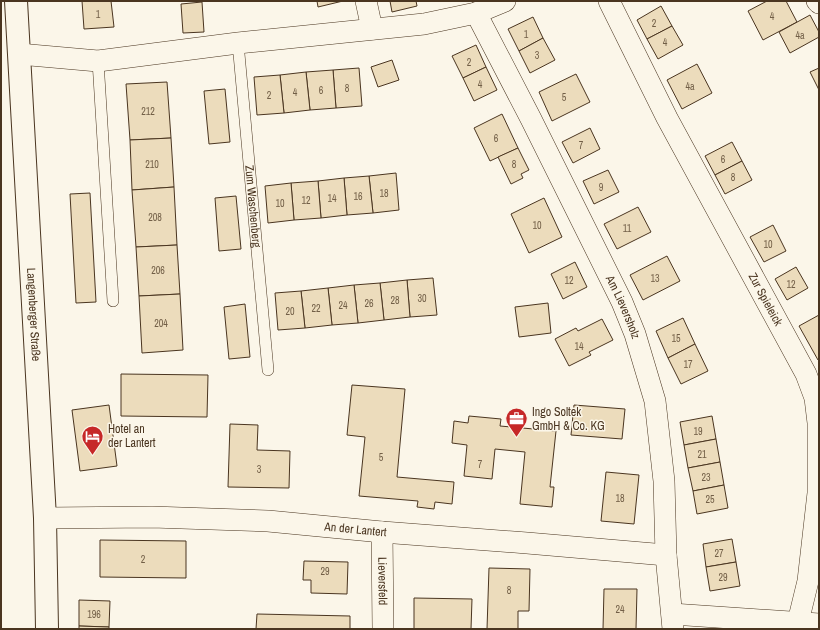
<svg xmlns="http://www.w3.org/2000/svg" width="820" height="630" font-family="'Archivo Narrow',sans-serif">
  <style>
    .building { fill: #ecdcbc; stroke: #4a3520 }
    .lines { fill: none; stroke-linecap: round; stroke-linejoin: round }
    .service-casing { stroke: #4a3520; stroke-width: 12 }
    .minor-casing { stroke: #4a3520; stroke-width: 22 }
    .secondary-casing { stroke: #4a3520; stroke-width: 24 }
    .service { stroke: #fbf6e9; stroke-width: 11 }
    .minor { stroke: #fbf6e9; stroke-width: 21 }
    .secondary { stroke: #fbf6e9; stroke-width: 22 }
    .labels { text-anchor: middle; stroke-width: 3; stroke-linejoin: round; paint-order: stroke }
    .number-label { font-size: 10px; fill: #725f47 }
    .street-label { font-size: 12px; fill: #4a3520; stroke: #fbf6e9 }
    .poi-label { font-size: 12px; fill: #4a3520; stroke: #fbf6e9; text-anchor: start }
  </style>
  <rect width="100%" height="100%" fill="#fbf6e9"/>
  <!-- building -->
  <g class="building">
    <polygon points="82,1 111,1 114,27 84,29"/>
    <polygon points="317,1 343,1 318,7"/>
    <polygon points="390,1 416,1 417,6 392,12"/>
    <polygon points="767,1 786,1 797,22 763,40 748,11"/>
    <polygon points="202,2 204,32 183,33 181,4"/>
    <polygon points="661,6 672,26 647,39 637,20"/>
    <polygon points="810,15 819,32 819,37 790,53 779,32"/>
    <polygon points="533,17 543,38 519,51 508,29"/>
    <polygon points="672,26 683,45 658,59 647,39"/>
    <polygon points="543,38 555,60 530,73 519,51"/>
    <polygon points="476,45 486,67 463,78 452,56"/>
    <polygon points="392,60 399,80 378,87 371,67"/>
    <polygon points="697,64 712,93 682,109 667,80"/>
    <polygon points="486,67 497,90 474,101 463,78"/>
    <polygon points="359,68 362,106 336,108 333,70"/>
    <polygon points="819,68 819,90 810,72"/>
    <polygon points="333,70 336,108 310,110 306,72"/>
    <polygon points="306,72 310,110 284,113 280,75"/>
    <polygon points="576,74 590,102 552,121 539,92"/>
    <polygon points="280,75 284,113 257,115 254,77"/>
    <polygon points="167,82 171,138 130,140 126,84"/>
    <polygon points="225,89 230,142 209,144 204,91"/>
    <polygon points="502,114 518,148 490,161 474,128"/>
    <polygon points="590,128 600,149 573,163 562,142"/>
    <polygon points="171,138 174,187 132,190 130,140"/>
    <polygon points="732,142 742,161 715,175 705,156"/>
    <polygon points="518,148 529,170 521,174 523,178 511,184 498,157"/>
    <polygon points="742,161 752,180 725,194 715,175"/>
    <polygon points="608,170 619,192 594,204 583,181"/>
    <polygon points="396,173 399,210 373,213 369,176"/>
    <polygon points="369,176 373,213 347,215 344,178"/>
    <polygon points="344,178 347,215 321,218 318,181"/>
    <polygon points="318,181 321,218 294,220 291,183"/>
    <polygon points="291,183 294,220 268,223 265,186"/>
    <polygon points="174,187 177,245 136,247 132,190"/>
    <polygon points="90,193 96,302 76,303 70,194"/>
    <polygon points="236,196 241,249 219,251 215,198"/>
    <polygon points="544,198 562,237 529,253 511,214"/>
    <polygon points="638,207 651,232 617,249 604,224"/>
    <polygon points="773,225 786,251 764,262 750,237"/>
    <polygon points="177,245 180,294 139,296 136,247"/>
    <polygon points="667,256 680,281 643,300 630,275"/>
    <polygon points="575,262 587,287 563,299 551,274"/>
    <polygon points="796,267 808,288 787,300 775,279"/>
    <polygon points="433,278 437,315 410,317 407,280"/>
    <polygon points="407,280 410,317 384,320 380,283"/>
    <polygon points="380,283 384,320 358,323 354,285"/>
    <polygon points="354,285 358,323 332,325 328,288"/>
    <polygon points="328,288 332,325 305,328 301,291"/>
    <polygon points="301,291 305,328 278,330 275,293"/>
    <polygon points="180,294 183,350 142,353 139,296"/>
    <polygon points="548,303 551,333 519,337 515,307"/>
    <polygon points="245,304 250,357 229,359 224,307"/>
    <polygon points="819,315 819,360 818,360 799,326"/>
    <polygon points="683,318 695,344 668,358 656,331"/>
    <polygon points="602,319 613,340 589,352 591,355 569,366 555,339 576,328 578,331"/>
    <polygon points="695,344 708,371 681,384 668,358"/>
    <polygon points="121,374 208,375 207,417 121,416"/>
    <polygon points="352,385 405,389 397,477 454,482 452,504 435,502 434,509 417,507 418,501 359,496 365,437 347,435"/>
    <polygon points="109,405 117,466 80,471 72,410"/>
    <polygon points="574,405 625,409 622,439 571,435"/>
    <polygon points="469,416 501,419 500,426 556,431 550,487 554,487 552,507 520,504 525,452 495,449 492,479 464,476 467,445 452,443 454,421 468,423"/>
    <polygon points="712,416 716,439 684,445 680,422"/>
    <polygon points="230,424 258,425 257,450 290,451 289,488 228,487"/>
    <polygon points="716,439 720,462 688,468 684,445"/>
    <polygon points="720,462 724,485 693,491 688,468"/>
    <polygon points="606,472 639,475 634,524 601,521"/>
    <polygon points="724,485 728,508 697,514 693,491"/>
    <polygon points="732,539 736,562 706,567 703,544"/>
    <polygon points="100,540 186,541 186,578 100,577"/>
    <polygon points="304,561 348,562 347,594 311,593 311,580 303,580"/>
    <polygon points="736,562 740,586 710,591 706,567"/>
    <polygon points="489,568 530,569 529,611 518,611 518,629 487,629"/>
    <polygon points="604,589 637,589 636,629 603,629"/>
    <polygon points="414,598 472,599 471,629 414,629"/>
    <polygon points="79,600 110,601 109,627 79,626"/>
    <polygon points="257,614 350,616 350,629 256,629"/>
    <polygon points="79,626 109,627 109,629 79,629"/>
  </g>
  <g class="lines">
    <defs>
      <g id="service">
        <path id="s1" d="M 238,43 L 268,370"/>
        <polyline points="98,61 113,301"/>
      </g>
      <g id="minor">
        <polyline points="366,1 372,29"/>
        <path id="s2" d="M 609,1 L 667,118 L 806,374 L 815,398 L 818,423 L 818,493 L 808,581 L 798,622"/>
        <polyline points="817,1 819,3"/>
        <path id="s3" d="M 476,13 L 531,119 L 622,302 L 635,334 L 655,401 L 664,481 L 666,555 L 673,629"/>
        <polyline points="19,54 98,61 238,43 424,24 476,13 505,1"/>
        <path id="s4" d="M 45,518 L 152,517 L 268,521 L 382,532 L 527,543 L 666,555"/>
        <path id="s5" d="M 382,532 L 383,629"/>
        <polyline points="672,614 819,624"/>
      </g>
      <g id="secondary">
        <path id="s6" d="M 16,1 L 45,518 L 47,629"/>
      </g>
    </defs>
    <!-- service casing -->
    <use href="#service" class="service-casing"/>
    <!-- minor casing -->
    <use href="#minor" class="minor-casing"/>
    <!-- secondary casing -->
    <use href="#secondary" class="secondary-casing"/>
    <!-- service -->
    <use href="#service" class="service"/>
    <!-- minor -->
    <use href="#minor" class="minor"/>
    <!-- secondary -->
    <use href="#secondary" class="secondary"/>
  </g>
  <!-- icons -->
  <defs>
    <symbol id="office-pin" viewBox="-11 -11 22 30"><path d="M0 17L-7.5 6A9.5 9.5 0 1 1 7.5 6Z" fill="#c62828" stroke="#fbf6e9"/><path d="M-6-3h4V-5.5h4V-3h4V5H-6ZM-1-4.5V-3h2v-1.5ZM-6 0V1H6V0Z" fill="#fff"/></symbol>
    <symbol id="hotel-pin" viewBox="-11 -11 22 30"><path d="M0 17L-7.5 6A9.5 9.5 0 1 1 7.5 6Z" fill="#c62828" stroke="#fbf6e9"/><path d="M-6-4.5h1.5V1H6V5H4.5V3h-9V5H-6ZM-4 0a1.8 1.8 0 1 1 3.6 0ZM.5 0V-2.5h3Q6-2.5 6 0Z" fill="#fff"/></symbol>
  </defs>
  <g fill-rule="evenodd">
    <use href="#office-pin" x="504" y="406" width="25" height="34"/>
    <use href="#hotel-pin" x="80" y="424" width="25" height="34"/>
  </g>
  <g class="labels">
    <!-- number labels -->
    <g class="number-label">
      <text x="98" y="18">1</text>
      <text x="772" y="20">4</text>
      <text x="654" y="27">2</text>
      <text x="526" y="38">1</text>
      <text x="800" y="39">4a</text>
      <text x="665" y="46">4</text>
      <text x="537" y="59">3</text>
      <text x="469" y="66">2</text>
      <text x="480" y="88">4</text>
      <text x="690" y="90">4a</text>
      <text x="347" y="92">8</text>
      <text x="321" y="94">6</text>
      <text x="295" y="96">4</text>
      <text x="269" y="99">2</text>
      <text x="564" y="101">5</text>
      <text x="148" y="115">212</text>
      <text x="496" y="142">6</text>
      <text x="581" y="149">7</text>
      <text x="723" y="163">6</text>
      <text x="152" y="168">210</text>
      <text x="514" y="168">8</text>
      <text x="733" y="181">8</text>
      <text x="601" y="191">9</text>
      <text x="384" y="197">18</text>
      <text x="358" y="200">16</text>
      <text x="332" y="202">14</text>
      <text x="306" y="204">12</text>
      <text x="280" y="207">10</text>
      <text x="155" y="221">208</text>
      <text x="537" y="229">10</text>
      <text x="627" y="232">11</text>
      <text x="768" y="248">10</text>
      <text x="158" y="274">206</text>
      <text x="655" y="282">13</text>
      <text x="569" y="284">12</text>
      <text x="791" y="288">12</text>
      <text x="422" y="302">30</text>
      <text x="395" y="304">28</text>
      <text x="369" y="307">26</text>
      <text x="343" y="309">24</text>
      <text x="316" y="312">22</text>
      <text x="290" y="315">20</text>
      <text x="161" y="327">204</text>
      <text x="676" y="342">15</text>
      <text x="579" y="350">14</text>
      <text x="688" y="368">17</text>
      <text x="698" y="435">19</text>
      <text x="702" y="458">21</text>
      <text x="381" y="461">5</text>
      <text x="480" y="468">7</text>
      <text x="259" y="473">3</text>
      <text x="706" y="481">23</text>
      <text x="620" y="502">18</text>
      <text x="710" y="503">25</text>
      <text x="719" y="557">27</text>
      <text x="143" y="563">2</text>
      <text x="325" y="575">29</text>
      <text x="723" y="581">29</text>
      <text x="509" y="594">8</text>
      <text x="620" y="613">24</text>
      <text x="94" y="618">196</text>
    </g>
    <!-- street labels -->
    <g class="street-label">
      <text dy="4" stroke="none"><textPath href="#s1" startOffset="164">Zum Waschenberg</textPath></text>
      <text dy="4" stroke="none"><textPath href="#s2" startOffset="337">Zur Spieleick</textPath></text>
      <text dy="4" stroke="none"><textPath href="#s3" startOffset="329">Am Lieversholz</textPath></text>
      <text dy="4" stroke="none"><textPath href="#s6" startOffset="314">Langenberger Straße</textPath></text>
      <text dy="4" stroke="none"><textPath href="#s4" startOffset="311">An der Lantert</textPath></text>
      <text dy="4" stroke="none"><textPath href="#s5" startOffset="49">Lieversfeld</textPath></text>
    </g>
    <!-- poi labels -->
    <g class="poi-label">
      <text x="532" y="416">Ingo Soltek<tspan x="532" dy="14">GmbH &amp; Co. KG</tspan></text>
      <text x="108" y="433">Hotel an<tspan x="108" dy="14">der Lantert</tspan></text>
    </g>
  </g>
  <!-- border -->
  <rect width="820" height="630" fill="none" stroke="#4a3520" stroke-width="4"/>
</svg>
